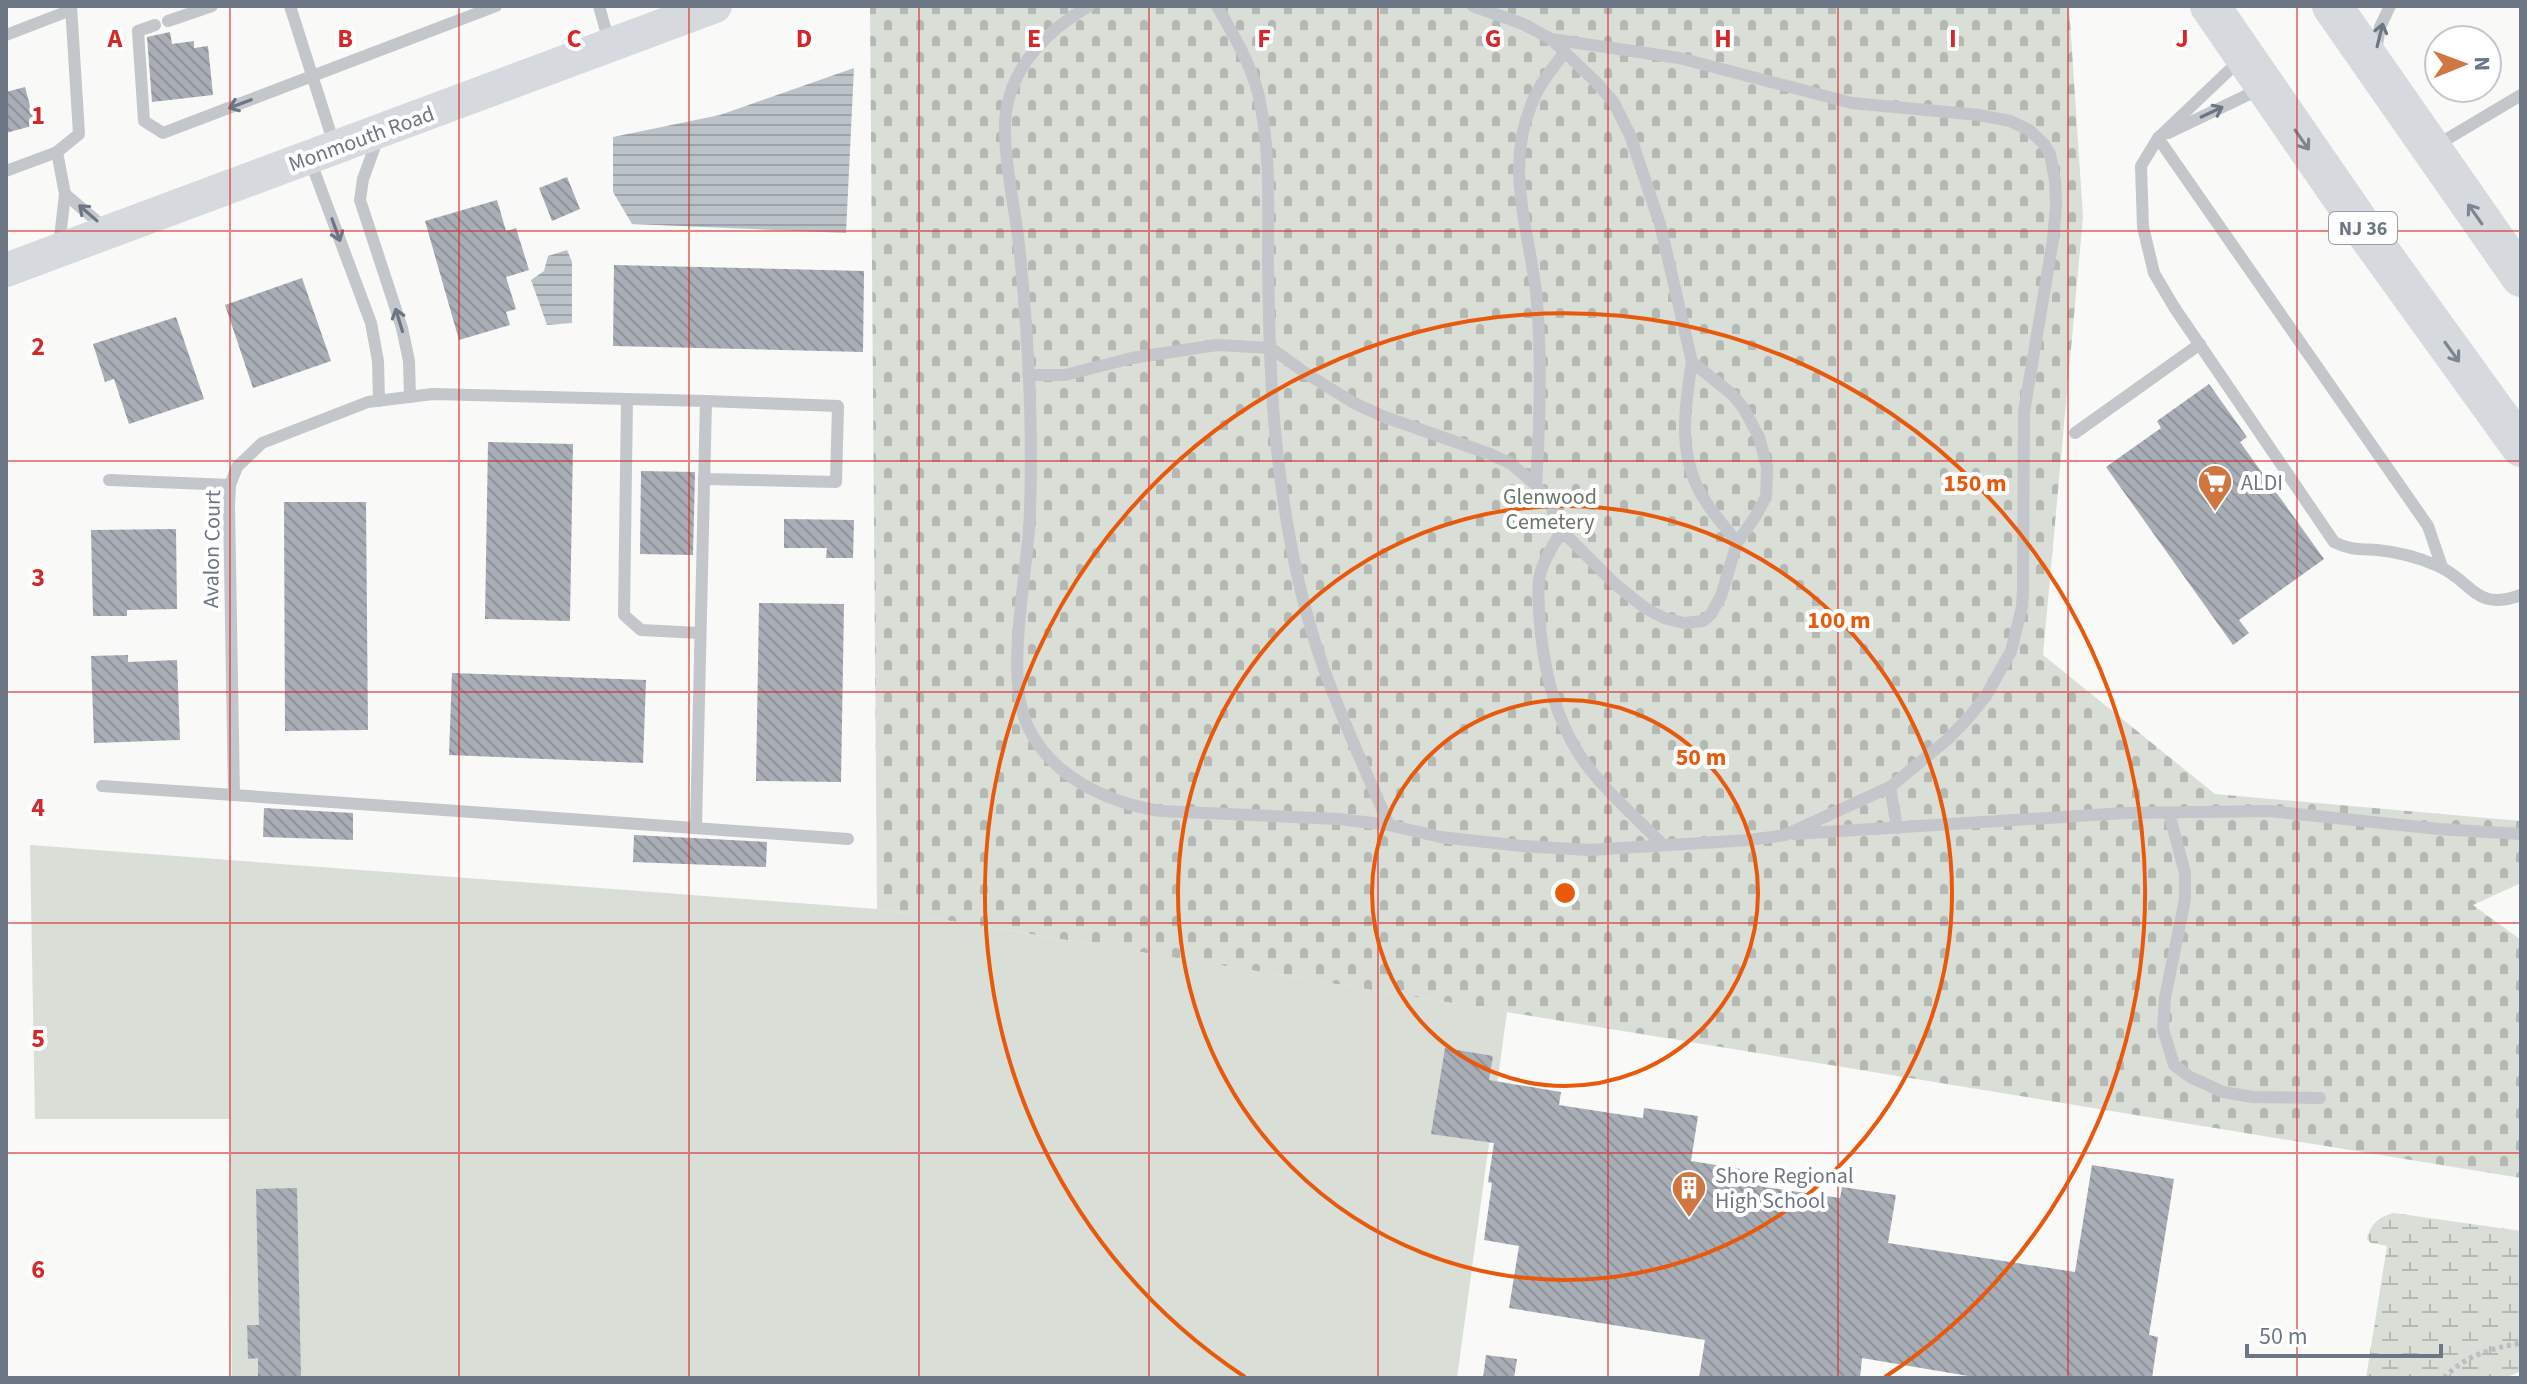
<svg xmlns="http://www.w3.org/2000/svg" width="2527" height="1384" font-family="'Source Sans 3',sans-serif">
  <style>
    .wetland { fill: url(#wetland-marsh) }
    .cemetery { fill: url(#cemetery-stones) }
    .green { fill: #d9ded7 }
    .water { fill: url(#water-rules) }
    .building { fill: url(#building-back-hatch) }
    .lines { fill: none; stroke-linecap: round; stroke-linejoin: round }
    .path { stroke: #bbbdc0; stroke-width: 5; stroke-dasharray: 4 4; stroke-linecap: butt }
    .service { stroke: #c3c6ca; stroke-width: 12 }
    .secondary { stroke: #d6d9dd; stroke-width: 34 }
    .trunk { stroke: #d6d9dd; stroke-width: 40 }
    .oneway { stroke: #6c7685 }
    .oneway2 { stroke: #7c8592 }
    .grid { fill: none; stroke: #d62828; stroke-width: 2; stroke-opacity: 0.55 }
    .ring { fill: none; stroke: #e8590c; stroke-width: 4 }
    .labels { text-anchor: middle; stroke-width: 8; stroke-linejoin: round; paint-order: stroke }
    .shield { fill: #fff; stroke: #989faa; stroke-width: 2 }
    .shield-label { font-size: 20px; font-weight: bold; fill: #6c7685 }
    .street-label { font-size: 22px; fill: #6c7685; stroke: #fff }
    .poi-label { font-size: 22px; fill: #6c7685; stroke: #fff; text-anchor: start }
    .park-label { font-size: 22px; fill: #667866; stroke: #fff }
    .grid-label { font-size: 26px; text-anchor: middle; font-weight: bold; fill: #d62828; stroke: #fff; stroke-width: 8; stroke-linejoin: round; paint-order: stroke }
    .centre { fill: #e8590c; stroke: #fff; stroke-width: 4 }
    .ring-label { font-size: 24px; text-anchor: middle; font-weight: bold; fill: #e8590c; stroke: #fff; stroke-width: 8; stroke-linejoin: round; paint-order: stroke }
  </style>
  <defs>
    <pattern id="wetland-marsh" width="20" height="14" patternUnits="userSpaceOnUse" patternTransform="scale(2)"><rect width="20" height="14" fill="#d9ded7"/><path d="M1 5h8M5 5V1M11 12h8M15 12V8" fill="none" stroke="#b4b9b4"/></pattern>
    <pattern id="cemetery-stones" width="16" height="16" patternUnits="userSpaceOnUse" patternTransform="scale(2)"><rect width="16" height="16" fill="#d9ded7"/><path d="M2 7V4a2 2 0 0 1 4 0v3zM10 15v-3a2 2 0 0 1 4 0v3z" fill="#b4b9b4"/></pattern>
    <pattern id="water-rules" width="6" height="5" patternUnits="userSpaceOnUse" patternTransform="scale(2)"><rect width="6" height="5" fill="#bbc3c9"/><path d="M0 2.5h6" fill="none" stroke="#9ca3a9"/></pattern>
    <pattern id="building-back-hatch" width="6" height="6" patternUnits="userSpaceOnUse" patternTransform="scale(2)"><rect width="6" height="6" fill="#a9aeb6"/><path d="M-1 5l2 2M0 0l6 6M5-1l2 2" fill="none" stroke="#8e929a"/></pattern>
  </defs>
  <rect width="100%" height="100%" fill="#f9f9f7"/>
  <!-- wetland -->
  <path class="wetland" d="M 2394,1213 L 2521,1231 L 2521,1371 L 2505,1378 L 2366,1378 L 2387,1246 L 2371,1243 L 2367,1239 C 2370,1224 2380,1216 2394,1213 Z"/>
  <!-- cemetery -->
  <polygon class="cemetery" points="870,6 2069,6 2083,217 2043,655 2215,794 2521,821 2521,883 2473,905 2521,940 2521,1178 877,909"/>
  <!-- green -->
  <polygon class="green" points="30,845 877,909 1507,1012 1457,1378 232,1378 230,1119 35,1119"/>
  <!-- water -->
  <g class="water">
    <polygon points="854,68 846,233 632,224 613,192 613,137 720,115"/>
    <polygon points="567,250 572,262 572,323 547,325 531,280 544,271 548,256"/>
  </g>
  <!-- building -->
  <g class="building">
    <polygon points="170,32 172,44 194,41 194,48 208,46 213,95 152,102 147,37"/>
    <polygon points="25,87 35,125 6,133 6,92"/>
    <polygon points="567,177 580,209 552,221 539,188"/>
    <polygon points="497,200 506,231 516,228 529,270 506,277 516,309 506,312 510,325 459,340 425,221"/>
    <polygon points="614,265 864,271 863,352 613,346"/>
    <polygon points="302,278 331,361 253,388 225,305"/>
    <polygon points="176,317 204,399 129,424 114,379 105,382 93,344"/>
    <polygon points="2209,384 2247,437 2240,442 2324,559 2239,620 2249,633 2233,645 2106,467 2161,428 2157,421"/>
    <polygon points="488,442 573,444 570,621 485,619"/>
    <polygon points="641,471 695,472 693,555 640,554"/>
    <polygon points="284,502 366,502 368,730 285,731"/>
    <polygon points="784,519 854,520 853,558 826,558 827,548 784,548"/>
    <polygon points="176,529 177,609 127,610 127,616 93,616 91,530"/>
    <polygon points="759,603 844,604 841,782 756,781"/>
    <polygon points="128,655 128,662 177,660 180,740 94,743 91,656"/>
    <polygon points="452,673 646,680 643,763 449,755"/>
    <polygon points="264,808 353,813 353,840 263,837"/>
    <polygon points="634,835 767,842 766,867 633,862"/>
    <polygon points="1445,1048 1493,1056 1489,1080 1561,1092 1559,1105 1643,1118 1644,1108 1698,1116 1691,1161 1766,1173 1764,1187 1840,1198 1842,1187 1896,1195 1888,1243 2075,1272 2092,1165 2174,1179 2149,1335 2158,1337 2152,1378 1980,1378 1862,1358 1860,1378 1699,1378 1705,1340 1509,1308 1519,1246 1484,1240 1492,1183 1488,1182 1494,1143 1431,1134"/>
    <polygon points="297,1188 301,1378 258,1378 258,1358 248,1359 247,1325 259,1325 256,1189"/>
    <polygon points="1486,1355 1517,1359 1514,1378 1483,1378"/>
  </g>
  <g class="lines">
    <!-- path -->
    <path class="path" d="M 2444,1378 C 2466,1355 2490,1349 2521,1343"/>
    <!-- service -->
    <g class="service">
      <polyline points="290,6 334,144"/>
      <polyline points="599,6 609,42"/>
      <path d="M 1089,6 C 1049,29 1013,64 1006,112 C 1001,149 1015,206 1019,245 C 1028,332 1033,422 1030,511 C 1029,570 1003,674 1028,727 C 1052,777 1108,803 1161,811 L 1339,819 L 1389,825"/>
      <path d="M 1217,6 C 1233,34 1250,62 1258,93 C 1271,149 1268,205 1268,262 C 1269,325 1270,388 1277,450 C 1285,523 1299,599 1324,669 C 1343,722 1367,774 1389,825 L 1440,837 L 1522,846 L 1589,850 L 1750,840 L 1785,835 L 1890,787 L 1948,739 L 1969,717 L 1986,696 L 2011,651 L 2022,607 L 2023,590 L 2024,412 L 2053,240 L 2056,205 L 2055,180 L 2050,154 L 2044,144 L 2029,130 L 2010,121 L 1979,115 L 1852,103 L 1679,58 L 1551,39"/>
      <polyline points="168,21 212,6"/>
      <polyline points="155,25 138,31 144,121 163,133 496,6"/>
      <polyline points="6,35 71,10"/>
      <polyline points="2376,51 2380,27 2390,6"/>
      <path d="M 2240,60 L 2158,138 L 2141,166 L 2143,227 L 2154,273 L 2174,307 L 2334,542 C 2349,550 2360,549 2377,550 C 2398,552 2418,557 2438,566 C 2473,581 2474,612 2521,595"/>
      <polyline points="2168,133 2260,89"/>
      <polyline points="378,138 363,179 360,200 402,328 409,361 410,397"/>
      <polyline points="2158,138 2428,526 2442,567"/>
      <polyline points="2437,145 2521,95"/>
      <polyline points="310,160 371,323 378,361 379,401"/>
      <polyline points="6,171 57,152"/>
      <polyline points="65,194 105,228"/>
      <polyline points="59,247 65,194 57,152 79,134 71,6"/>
      <path d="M 1692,362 C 1684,410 1677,459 1706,502 C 1715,516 1727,529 1737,543"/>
      <polyline points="1028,375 1065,375 1132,358 1217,345 1271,348 1307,374 1354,403 1382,416 1490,454 1510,463 1536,485 1550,504 1562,531 1614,583 1645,608 1664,618 1684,623 1703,621 1711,614 1721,596 1737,543 1755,517 1766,497 1767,467 1759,437 1744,409 1733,395 1692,362 1660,224 1630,135 1614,103 1597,83 1551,39 1523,24 1473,6"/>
      <polyline points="627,399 624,615 641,630 700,633"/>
      <polyline points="2075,433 2200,344"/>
      <polyline points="704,479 836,482 838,406 706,401"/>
      <polyline points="109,480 230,485"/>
      <path d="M 1536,485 C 1540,424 1542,364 1537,302 C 1531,233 1503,172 1532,103 C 1539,84 1553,68 1565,52"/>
      <path d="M 1562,531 C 1554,544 1543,560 1540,575 C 1537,587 1539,600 1539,612 C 1542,660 1552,712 1579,754 C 1601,788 1635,816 1663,845"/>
      <polyline points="102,786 234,795"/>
      <polyline points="1890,787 1897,828"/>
      <polyline points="2169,813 2185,873 2185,899 2165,998 2163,1029 2174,1065 2190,1077 2223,1092 2253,1097 2320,1098"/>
      <polyline points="696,828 706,401 433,394 368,402 262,443 237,467 230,485 229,505 234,795 848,839"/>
      <polyline points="1794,834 2125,813 2270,811 2438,829 2521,834"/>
    </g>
    <!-- secondary -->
    <polyline class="secondary" points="6,270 715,6"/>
    <!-- trunk -->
    <g class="trunk">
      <polyline points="2210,6 2363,228 2521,447"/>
      <polyline points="2332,6 2521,277"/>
    </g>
  </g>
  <!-- one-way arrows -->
  <defs><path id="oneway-shaft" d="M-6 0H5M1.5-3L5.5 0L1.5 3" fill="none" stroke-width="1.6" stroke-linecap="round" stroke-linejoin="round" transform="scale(2)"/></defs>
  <g class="oneway">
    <use href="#oneway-shaft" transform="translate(2380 35) rotate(-76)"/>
    <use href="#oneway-shaft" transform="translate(240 104) rotate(159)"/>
    <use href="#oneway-shaft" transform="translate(2212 112) rotate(-25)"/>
    <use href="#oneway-shaft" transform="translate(88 213) rotate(-139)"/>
    <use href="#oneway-shaft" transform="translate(336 230) rotate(70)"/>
    <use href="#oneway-shaft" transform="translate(399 320) rotate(-107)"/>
  </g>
  <g class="oneway2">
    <use href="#oneway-shaft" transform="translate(2302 140) rotate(55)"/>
    <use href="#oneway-shaft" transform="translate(2475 214) rotate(-125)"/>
    <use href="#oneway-shaft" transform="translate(2452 352) rotate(54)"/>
  </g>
  <!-- grid -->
  <path class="grid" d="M 230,6 L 230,1378M 459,6 L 459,1378M 689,6 L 689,1378M 919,6 L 919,1378M 1149,6 L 1149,1378M 1378,6 L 1378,1378M 1608,6 L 1608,1378M 1838,6 L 1838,1378M 2068,6 L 2068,1378M 2297,6 L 2297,1378M 6,231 L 2521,231M 6,461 L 2521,461M 6,692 L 2521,692M 6,923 L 2521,923M 6,1153 L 2521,1153"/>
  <!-- distance rings -->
  <g class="ring">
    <circle cx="1565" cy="893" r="193"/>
    <circle cx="1565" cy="893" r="387"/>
    <path d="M1245 1377A580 580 0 1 1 1885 1377"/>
  </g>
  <!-- icons -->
  <defs>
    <symbol id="supermarket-pin" viewBox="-11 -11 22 30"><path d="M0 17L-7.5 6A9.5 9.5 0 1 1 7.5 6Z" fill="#d07741" stroke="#fff"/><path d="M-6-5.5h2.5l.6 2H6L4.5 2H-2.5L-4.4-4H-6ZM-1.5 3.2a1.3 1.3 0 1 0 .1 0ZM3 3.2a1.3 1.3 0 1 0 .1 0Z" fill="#fff"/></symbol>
    <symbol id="building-pin" viewBox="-11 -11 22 30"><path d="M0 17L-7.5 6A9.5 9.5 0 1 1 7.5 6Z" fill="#d07741" stroke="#fff"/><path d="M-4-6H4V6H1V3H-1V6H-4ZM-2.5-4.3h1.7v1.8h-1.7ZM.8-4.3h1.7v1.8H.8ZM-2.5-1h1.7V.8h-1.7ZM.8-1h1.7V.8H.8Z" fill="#fff"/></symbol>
  </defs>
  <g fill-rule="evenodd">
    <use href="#supermarket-pin" x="2195" y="462" width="40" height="54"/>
    <use href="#building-pin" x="1669" y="1168" width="40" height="54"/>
  </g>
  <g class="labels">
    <!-- shield labels -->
    <rect class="shield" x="2329" y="212" width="68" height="32" rx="6"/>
    <g class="shield-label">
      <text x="2363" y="235">NJ 36</text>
    </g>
    <!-- street labels -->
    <g class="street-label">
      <text transform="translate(361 138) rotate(-20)" y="8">Monmouth Road</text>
      <text transform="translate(211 549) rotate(-89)" y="8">Avalon Court</text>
    </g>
    <!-- poi labels -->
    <g class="poi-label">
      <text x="2241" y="490">ALDI</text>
      <text x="1715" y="1183">Shore Regional<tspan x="1715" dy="25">High School</tspan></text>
    </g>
    <!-- park labels -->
    <g class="park-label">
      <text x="1550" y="504">Glenwood<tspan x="1550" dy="25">Cemetery</tspan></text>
    </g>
  </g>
  <g class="grid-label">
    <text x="115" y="47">A</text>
    <text x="345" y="47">B</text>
    <text x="574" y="47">C</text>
    <text x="804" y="47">D</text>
    <text x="1034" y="47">E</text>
    <text x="1264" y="47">F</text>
    <text x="1493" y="47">G</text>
    <text x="1723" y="47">H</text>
    <text x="1953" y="47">I</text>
    <text x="2182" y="47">J</text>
    <text x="38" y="124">1</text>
    <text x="38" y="355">2</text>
    <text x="38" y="586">3</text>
    <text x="38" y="816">4</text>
    <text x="38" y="1047">5</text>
    <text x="38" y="1278">6</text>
  </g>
  <circle cx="1565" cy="893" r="12" class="centre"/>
  <g class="ring-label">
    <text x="1975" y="491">150 m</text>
    <text x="1839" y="628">100 m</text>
    <text x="1701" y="765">50 m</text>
  </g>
  <!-- border -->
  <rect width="2527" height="1384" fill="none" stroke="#6c7685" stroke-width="16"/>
  <!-- north arrow -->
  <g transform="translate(2463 64) rotate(89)"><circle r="38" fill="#ffffff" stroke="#c4c8ce" stroke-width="2"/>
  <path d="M0-6L14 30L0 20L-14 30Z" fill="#d07741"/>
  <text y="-12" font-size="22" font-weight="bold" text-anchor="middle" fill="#6c7685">N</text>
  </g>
  <!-- scale -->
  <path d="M2247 1344v12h194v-12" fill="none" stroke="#6c7685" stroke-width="4"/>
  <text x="2259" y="1344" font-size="24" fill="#6c7685" stroke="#ffffff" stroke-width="6" paint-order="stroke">50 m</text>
</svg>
